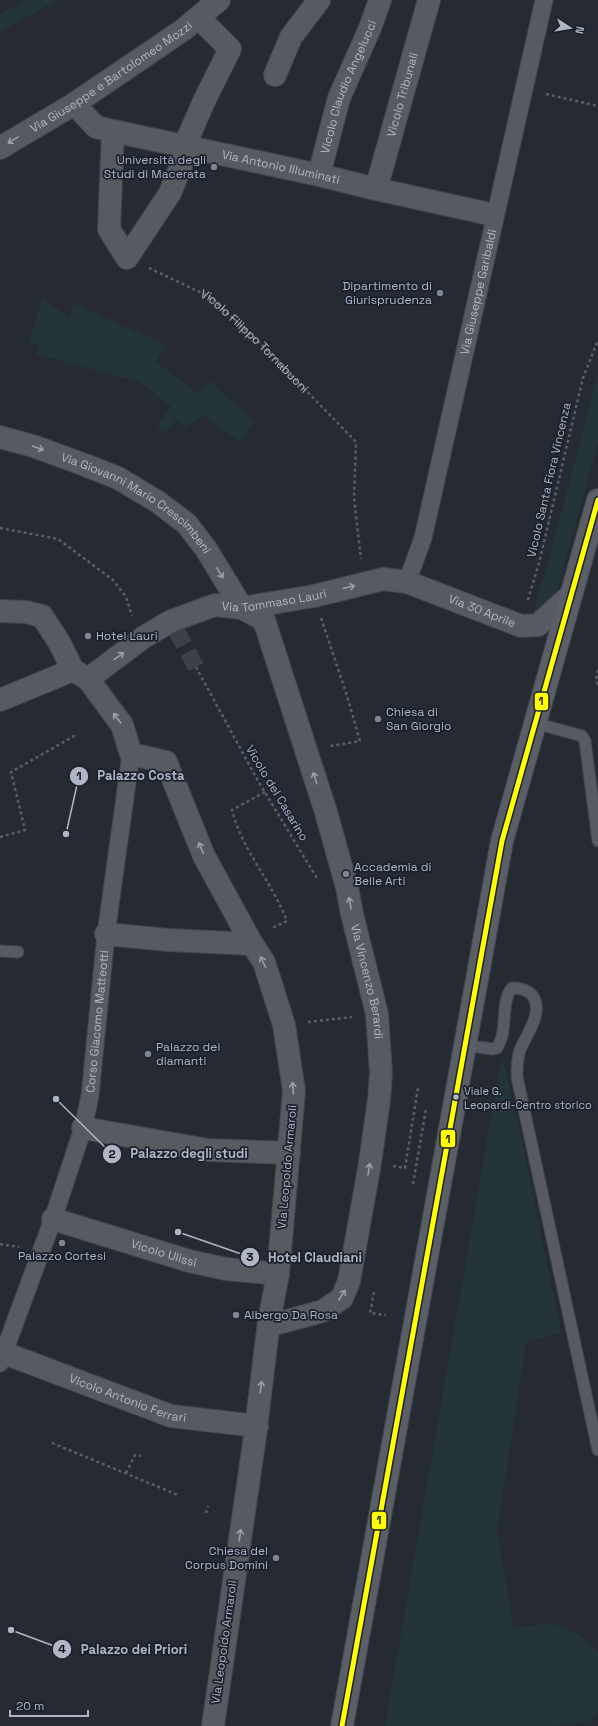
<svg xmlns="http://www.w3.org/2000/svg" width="598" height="1726" font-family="'Space Grotesk',sans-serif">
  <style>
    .green { fill: #243539 }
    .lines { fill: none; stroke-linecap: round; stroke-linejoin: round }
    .pedestrian-tunnel { stroke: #3b4049; stroke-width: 17; stroke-dasharray: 17 8; stroke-linecap: butt }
    .service-casing { stroke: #43464c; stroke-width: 13 }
    .pedestrian-casing { stroke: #43464c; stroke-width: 19 }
    .minor-casing { stroke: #43464c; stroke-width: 24 }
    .secondary-casing { stroke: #43464c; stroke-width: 24 }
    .path { stroke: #5a5e65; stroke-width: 2.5; stroke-dasharray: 3 3; stroke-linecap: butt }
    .service { stroke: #575a61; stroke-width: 11 }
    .pedestrian { stroke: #575a61; stroke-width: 17 }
    .minor { stroke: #575a61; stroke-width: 22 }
    .secondary { stroke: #5a5e66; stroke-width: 22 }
    .bus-1-casing { stroke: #1a212d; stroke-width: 8 }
    .bus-1 { stroke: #ff0; stroke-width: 5 }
    .oneway { stroke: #9a9fac }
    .poi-dot { fill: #808592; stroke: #1a212d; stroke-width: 1.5 }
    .bus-dot { fill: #b0b6c5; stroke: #1a212d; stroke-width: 1.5 }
    .labels { text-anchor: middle; stroke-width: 3.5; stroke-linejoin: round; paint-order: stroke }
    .bus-label { font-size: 11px; fill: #b0b6c5; stroke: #1a212d; text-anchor: start }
    .street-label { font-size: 12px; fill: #b0b6c5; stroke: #1a212d }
    .poi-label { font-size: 12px; fill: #b0b6c5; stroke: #1a212d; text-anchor: start }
    .leader { fill: none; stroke: #b0b6c5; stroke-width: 1.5 }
    .callout-dot { fill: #b0b6c5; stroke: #1a212d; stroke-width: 1.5 }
    .mark-label { font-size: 12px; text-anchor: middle; font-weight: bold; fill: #111 }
    .callout-label { font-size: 13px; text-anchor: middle; font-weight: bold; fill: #b0b6c5; stroke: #1a212d; stroke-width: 3.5; stroke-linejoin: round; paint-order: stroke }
    .line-badge { stroke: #1a212d; stroke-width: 1.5 }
    .pale-badge-label { font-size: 11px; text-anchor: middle; font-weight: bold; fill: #111 }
  </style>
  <rect width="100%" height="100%" fill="#262b33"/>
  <!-- green -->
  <g class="green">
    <polygon points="25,0 57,0 0,32 0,14"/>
    <polygon points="42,299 69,317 74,304 165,344 156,362 197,393 210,381 254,422 239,441 203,415 186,428 176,420 166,432 157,427 171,406 138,381 37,355 38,343 29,343"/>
    <polygon points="598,373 598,442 556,595 531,619 552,549"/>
    <polygon points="502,1055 521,1136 561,1332 526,1343 497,1531 514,1628 551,1623 579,1634 598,1652 598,1710 590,1721 554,1726 385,1726"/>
  </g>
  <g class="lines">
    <!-- pedestrian-tunnel -->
    <polyline class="pedestrian-tunnel" points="176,630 196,667"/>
    <defs>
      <g id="service">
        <polyline points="535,723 582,736 585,741 598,841"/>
        <polyline points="0,951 18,952"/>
        <path d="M 465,1045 L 492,1049 L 497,1048 C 499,1044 501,1040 502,1036 C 506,1021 502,1000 512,988 C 520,988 526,989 532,995 C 545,1011 526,1035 520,1050 C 517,1059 517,1067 517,1077 L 598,1450"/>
      </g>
      <g id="pedestrian">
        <path id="s2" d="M 407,582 L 423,538 L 544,0"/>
        <path id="s3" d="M 0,1363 L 53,1219 L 83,1128 L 90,1096 L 106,934 L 131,754"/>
      </g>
      <g id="minor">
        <polyline points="275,75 291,37 319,0"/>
        <path id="s4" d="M 74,104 L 96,127 L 113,131 L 319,175 L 376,189 L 485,213"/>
        <polyline points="113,131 109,229 127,258 170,193 188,148"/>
        <polyline points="184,147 205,99 230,49 199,18"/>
        <path id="s5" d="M 0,148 L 74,104 L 183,30 L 219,0"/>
        <path id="s6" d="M 319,175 L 339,98 L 370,28 L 380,0"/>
        <path id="s7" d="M 376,189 L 429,0"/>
        <path id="s8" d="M 0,437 L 33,446 L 85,465 L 118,478 L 158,502 L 187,524 L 206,549 L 242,608 L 264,620 L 325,809 L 347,887 L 352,914 L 377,1014 L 381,1073 L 379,1100 L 370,1163 L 349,1281 L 342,1298 L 323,1311 L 279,1323 L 269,1321"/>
        <polyline points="0,611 26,612 42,616 59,642 73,670 88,679 122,725 131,754 166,762 204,856 252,944 264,962 284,1025 294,1091 278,1274 269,1321 255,1436 213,1726"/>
        <path id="s9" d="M 88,679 L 144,637 L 171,621 L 215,605 L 242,608 L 314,596 L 383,579 L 407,582 L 521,626 L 538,625 L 571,595"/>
        <polyline points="0,700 73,670"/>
        <polyline points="106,934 168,940 252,944"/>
        <polyline points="83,1128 208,1150 289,1153"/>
        <path id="s10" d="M 53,1219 L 189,1261 L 226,1269 L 278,1274"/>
        <path id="s11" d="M 4,1353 L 171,1416 L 257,1426"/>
      </g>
      <polyline id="secondary" points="342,1726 502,841 598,500"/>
    </defs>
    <!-- service casing -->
    <use href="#service" class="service-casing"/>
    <!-- pedestrian casing -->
    <use href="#pedestrian" class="pedestrian-casing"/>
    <!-- minor casing -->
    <use href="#minor" class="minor-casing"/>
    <!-- secondary casing -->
    <use href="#secondary" class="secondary-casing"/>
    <!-- path -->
    <g class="path">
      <polyline points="546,94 598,106"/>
      <path id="s1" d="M 149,268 L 210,297 L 261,344 L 356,442 L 354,498 L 361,559"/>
      <polyline points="0,528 58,539 113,580 126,597 132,616"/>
      <polyline points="528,600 539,563 583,378 598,340"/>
      <polyline points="321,618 347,696 360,741 330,746"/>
      <polyline points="196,667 258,781 318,880"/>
      <polyline points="598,670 596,679 598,687"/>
      <path d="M 265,792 L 232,810 C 242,850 272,882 287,921 L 272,928"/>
      <polyline points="0,837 25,830 11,772 76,735"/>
      <polyline points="308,1022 352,1017"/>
      <polyline points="393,1166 405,1168 418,1088"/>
      <polyline points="413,1184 426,1109"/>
      <polyline points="0,1244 19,1247"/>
      <polyline points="374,1292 370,1313 386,1315"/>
      <polyline points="52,1443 178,1495"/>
      <polyline points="126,1473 135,1455 141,1456"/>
      <polyline points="206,1513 208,1506"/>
    </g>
    <!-- service -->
    <use href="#service" class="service"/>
    <!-- pedestrian -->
    <use href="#pedestrian" class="pedestrian"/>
    <!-- minor -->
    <use href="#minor" class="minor"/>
    <!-- secondary -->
    <use href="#secondary" class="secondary"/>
    <defs>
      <polyline id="bus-1" points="342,1726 502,841 598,500"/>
    </defs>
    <!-- bus-1 casing -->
    <use href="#bus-1" class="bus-1-casing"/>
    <!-- bus-1 -->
    <use href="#bus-1" class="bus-1"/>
  </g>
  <!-- one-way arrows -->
  <defs><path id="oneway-shaft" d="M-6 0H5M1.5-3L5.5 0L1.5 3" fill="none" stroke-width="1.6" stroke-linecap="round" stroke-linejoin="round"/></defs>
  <g class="oneway">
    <use href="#oneway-shaft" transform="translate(13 140) rotate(149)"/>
    <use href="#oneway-shaft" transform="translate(38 448) rotate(19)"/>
    <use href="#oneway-shaft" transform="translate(220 573) rotate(59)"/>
    <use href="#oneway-shaft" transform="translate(349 587) rotate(-14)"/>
    <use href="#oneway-shaft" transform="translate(119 656) rotate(-36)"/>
    <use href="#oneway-shaft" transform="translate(117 718) rotate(-127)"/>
    <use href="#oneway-shaft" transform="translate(315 778) rotate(-108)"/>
    <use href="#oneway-shaft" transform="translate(201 848) rotate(-113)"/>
    <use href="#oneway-shaft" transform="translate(350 903) rotate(-101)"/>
    <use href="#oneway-shaft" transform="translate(263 962) rotate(-116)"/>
    <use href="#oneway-shaft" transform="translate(293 1088) rotate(-95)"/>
    <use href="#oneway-shaft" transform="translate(369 1169) rotate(-80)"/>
    <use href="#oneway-shaft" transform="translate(342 1295) rotate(-57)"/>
    <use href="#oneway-shaft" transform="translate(261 1387) rotate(-83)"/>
    <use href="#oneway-shaft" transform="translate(240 1535) rotate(-82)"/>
  </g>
  <!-- markers -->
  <g class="poi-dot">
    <circle cx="214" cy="167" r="4"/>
    <circle cx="440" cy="293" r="4"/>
    <circle cx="88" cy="636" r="4"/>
    <circle cx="378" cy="719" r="4"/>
    <circle cx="346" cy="874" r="4"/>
    <circle cx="148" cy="1054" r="4"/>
    <circle cx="62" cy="1243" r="4"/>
    <circle cx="236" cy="1315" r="4"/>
    <circle cx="276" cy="1558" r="4"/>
  </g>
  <circle class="bus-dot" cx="456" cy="1097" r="3.5"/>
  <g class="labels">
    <!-- bus labels -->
    <g class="bus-label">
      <text x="464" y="1095">Viale G.<tspan x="464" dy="14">Leopardi-Centro storico</tspan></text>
    </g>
    <!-- street labels -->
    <g class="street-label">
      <text dy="4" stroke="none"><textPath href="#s5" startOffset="132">Via Giuseppe e Bartolomeo Mozzi</textPath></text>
      <text dy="4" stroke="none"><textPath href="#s6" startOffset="93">Vicolo Claudio Angelucci</textPath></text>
      <text dy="4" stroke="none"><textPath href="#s7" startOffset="98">Vicolo Tribunali</textPath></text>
      <text dy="4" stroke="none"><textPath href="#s4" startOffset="221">Via Antonio Illuminati</textPath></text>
      <text dy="4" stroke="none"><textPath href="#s2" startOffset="299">Via Giuseppe Garibaldi</textPath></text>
      <text dy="4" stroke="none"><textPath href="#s1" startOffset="130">Vicolo Filippo Tornabuoni</textPath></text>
      <text transform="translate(549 480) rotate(-77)" y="4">Vicolo Santa Fiora Vincenza</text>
      <text dy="4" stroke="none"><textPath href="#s8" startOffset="154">Via Giovanni Mario Crescimbeni</textPath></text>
      <text dy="4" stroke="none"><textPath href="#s9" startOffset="208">Via Tommaso Lauri</textPath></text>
      <text dy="4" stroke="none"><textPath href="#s9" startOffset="424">Via 30 Aprile</textPath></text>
      <text transform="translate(277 793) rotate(59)" y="4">Vicolo del Casarino</text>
      <text dy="4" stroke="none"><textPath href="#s8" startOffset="710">Via Vincenzo Berardi</textPath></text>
      <text dy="4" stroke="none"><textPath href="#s3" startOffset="357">Corso Giacomo Matteotti</textPath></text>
      <text transform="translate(287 1167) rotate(-85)" y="4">Via Leopoldo Armaroli</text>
      <text dy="4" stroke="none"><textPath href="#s10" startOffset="116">Vicolo Ulissi</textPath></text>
      <text dy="4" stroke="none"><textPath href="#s11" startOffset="132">Vicolo Antonio Ferrari</textPath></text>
      <text transform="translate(224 1642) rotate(-82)" y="4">Via Leopoldo Armaroli</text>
    </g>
    <!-- poi labels -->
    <g class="poi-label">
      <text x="206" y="164" text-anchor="end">Università degli<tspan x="206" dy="14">Studi di Macerata</tspan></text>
      <text x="432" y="290" text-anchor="end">Dipartimento di<tspan x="432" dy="14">Giurisprudenza</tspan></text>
      <text x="96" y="640">Hotel Lauri</text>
      <text x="386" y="716">Chiesa di<tspan x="386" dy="14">San Giorgio</tspan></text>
      <text x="354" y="871">Accademia di<tspan x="354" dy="14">Belle Arti</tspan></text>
      <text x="156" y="1051">Palazzo dei<tspan x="156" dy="14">diamanti</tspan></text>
      <text x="62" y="1260" text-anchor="middle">Palazzo Cortesi</text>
      <text x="244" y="1319">Albergo Da Rosa</text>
      <text x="268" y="1555" text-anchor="end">Chiesa del<tspan x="268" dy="14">Corpus Domini</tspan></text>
    </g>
  </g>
  <!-- callouts -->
  <path class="leader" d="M66 834L79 776M56 1099L112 1154M178 1232L250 1257M11 1630L62 1649"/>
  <g class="callout-dot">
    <circle cx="66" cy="834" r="4"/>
    <circle cx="56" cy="1099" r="4"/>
    <circle cx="178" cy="1232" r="4"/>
    <circle cx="11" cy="1630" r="4"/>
    <circle cx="79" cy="776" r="10"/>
    <circle cx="112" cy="1154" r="10"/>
    <circle cx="250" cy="1257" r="10"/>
    <circle cx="62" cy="1649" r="10"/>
  </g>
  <g class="mark-label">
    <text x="79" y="780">1</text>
    <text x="112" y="1158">2</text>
    <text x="250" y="1261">3</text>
    <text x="62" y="1653">4</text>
  </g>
  <g class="callout-label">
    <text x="141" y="780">Palazzo Costa</text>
    <text x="189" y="1158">Palazzo degli studi</text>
    <text x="315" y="1262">Hotel Claudiani</text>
    <text x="134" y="1654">Palazzo dei Priori</text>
  </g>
  <g class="line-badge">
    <rect x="534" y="692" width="15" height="19" rx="4" fill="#ff0"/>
    <rect x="440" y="1129" width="16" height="19" rx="4" fill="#ff0"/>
    <rect x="371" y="1511" width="16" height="19" rx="4" fill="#ff0"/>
  </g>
  <g class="pale-badge-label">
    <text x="541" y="705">1</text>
    <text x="448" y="1143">1</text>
    <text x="379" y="1524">1</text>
  </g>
  <!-- north arrow -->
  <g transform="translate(570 28) rotate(102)" stroke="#1a212d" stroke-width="3" paint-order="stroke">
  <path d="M0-3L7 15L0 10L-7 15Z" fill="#b0b6c5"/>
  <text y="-6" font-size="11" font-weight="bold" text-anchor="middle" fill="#b0b6c5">N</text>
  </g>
  <!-- scale -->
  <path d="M10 1710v6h78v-6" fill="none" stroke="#b0b6c5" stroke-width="2"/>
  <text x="16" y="1710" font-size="12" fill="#b0b6c5" stroke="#1a212d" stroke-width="3" paint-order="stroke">20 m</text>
</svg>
